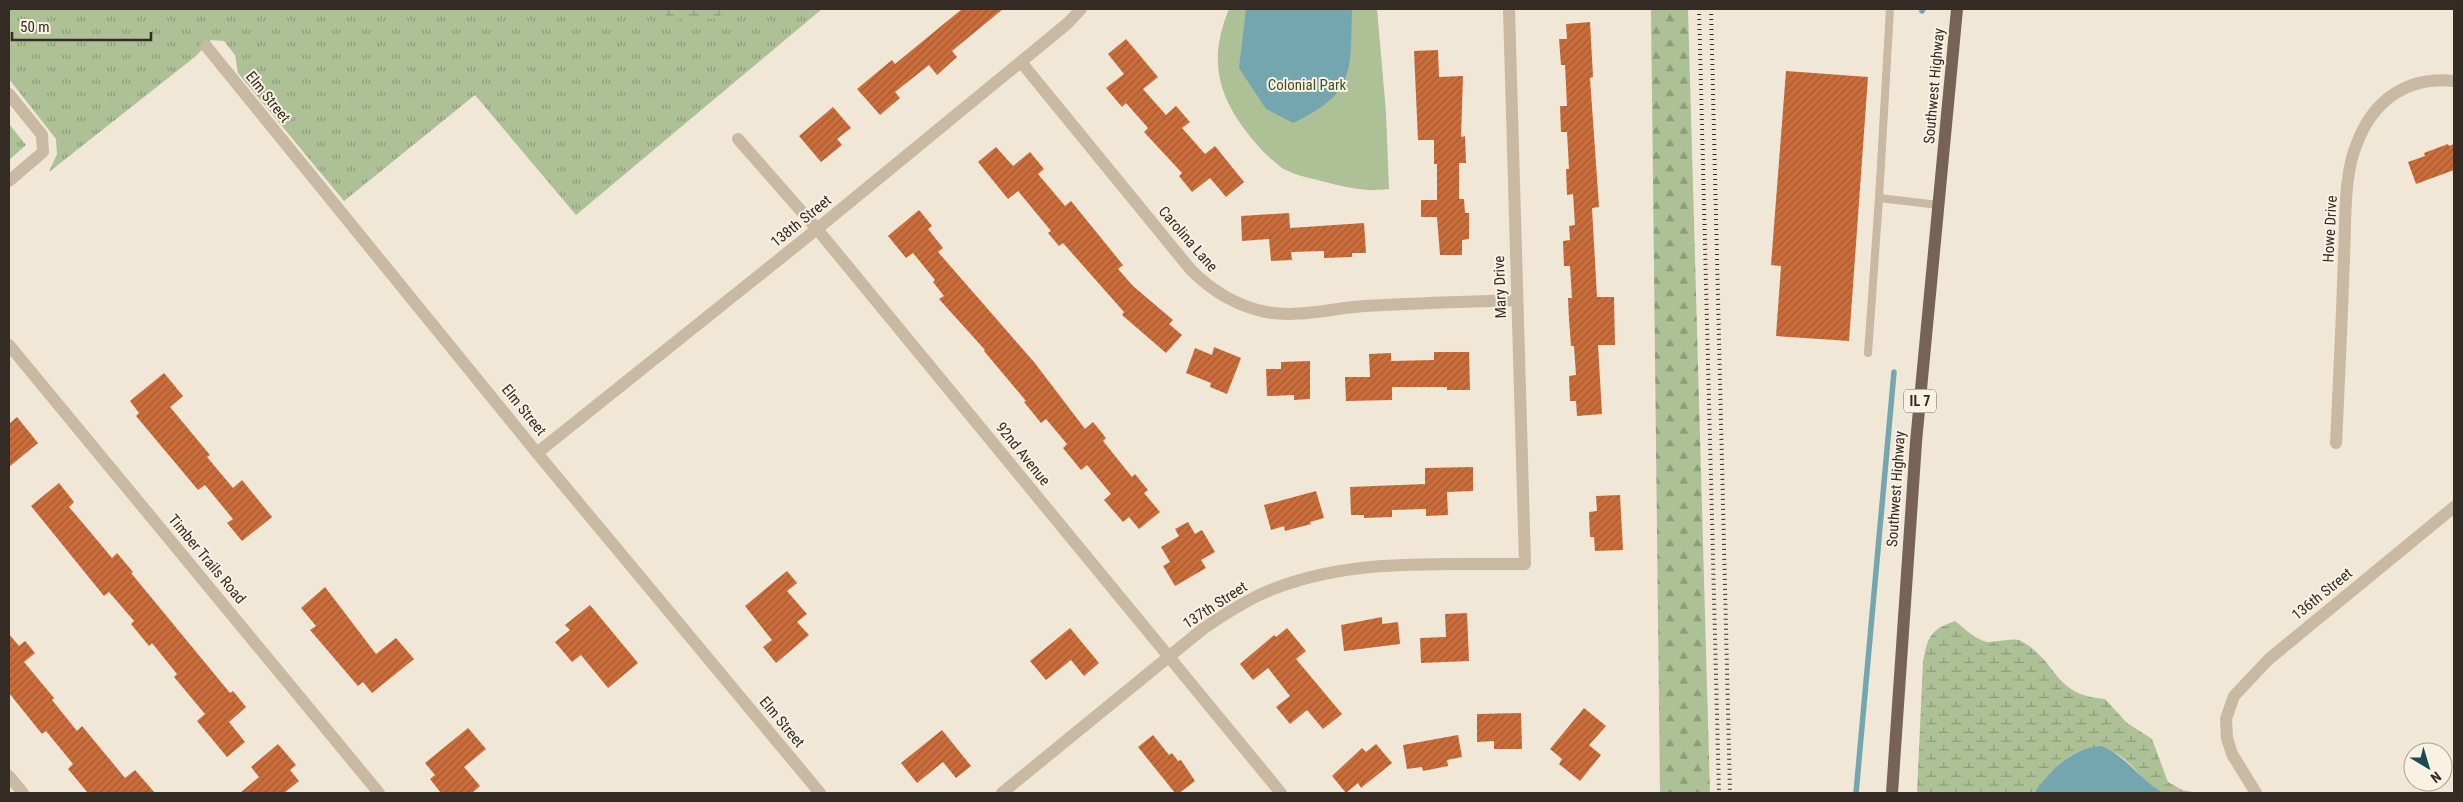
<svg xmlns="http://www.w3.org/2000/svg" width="2463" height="802" font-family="'Roboto Condensed',sans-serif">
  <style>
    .grass { fill: url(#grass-tufts) }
    .forest { fill: url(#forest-firs) }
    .wetland { fill: url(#wetland-marsh) }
    .park { fill: #adc096 }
    .water { fill: #74a6af }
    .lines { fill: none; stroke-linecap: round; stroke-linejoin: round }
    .stream { stroke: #74a6af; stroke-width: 5.5 }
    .building { fill: url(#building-hatch) }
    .lane { stroke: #c9b8a2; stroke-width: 8 }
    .street { stroke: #c9b8a2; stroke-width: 12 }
    .primary { stroke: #766355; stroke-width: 12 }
    .rail { stroke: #332b24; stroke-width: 4; stroke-dasharray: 1 4; stroke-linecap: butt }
    .labels { text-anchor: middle; stroke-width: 4; stroke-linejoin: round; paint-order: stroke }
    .shield { fill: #f9f1e2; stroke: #6e665d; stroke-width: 1 }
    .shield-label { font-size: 14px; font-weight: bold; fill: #332b24 }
    .park-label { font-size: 15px; fill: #3e5228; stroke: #f9f1e2 }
    .street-label { font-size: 15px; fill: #332b24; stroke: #f9f1e2 }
  </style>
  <defs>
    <pattern id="grass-tufts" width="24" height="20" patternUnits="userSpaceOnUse" patternTransform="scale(1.25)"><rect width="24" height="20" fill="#adc096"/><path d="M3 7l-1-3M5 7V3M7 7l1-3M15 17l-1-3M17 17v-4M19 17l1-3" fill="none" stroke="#8d9c7a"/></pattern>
    <pattern id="forest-firs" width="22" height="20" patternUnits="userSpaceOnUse" patternTransform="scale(1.25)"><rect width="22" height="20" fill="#adc096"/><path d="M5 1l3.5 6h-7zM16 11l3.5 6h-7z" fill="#8d9c7a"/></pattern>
    <pattern id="wetland-marsh" width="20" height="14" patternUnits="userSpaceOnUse" patternTransform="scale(1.25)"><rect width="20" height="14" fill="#adc096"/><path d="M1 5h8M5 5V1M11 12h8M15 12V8" fill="none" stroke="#8d9c7a"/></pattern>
    <pattern id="building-hatch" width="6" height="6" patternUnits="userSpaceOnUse" patternTransform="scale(1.25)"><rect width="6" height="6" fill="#ca6d3b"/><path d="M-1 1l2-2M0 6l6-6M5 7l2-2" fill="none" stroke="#a55a31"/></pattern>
  </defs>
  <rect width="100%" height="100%" fill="#f1e7d6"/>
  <!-- grass -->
  <g class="grass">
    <polygon points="9,9 822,9 576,215 475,95 344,201 238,73 235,55 224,41 211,40 196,56 49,172 57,154 56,139 9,79"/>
    <polygon points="9,124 26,145 9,160"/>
  </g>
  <!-- forest -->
  <polygon class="forest" points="1651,9 1688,9 1710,793 1660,793"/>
  <!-- wetland -->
  <g class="wetland">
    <polygon points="659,9 733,9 713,19 697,18 692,23 668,17"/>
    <path d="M 1955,621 C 1964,628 1976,640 1987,642 C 1997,643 2012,637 2021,641 C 2059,662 2052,695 2105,699 L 2127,723 L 2152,739 L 2168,782 L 2182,790 L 2198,793 C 2188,793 2173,796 2163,793 C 2150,789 2140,774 2131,765 C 2092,727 2060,759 2034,793 L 1917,793 L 1923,662 C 1928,636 1930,630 1955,621 Z"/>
  </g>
  <!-- park -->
  <path class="park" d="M 1229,9 L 1377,9 L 1386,112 L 1389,189 C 1368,192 1350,188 1329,183 C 1314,179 1296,176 1282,168 C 1267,157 1256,144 1245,130 C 1215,90 1210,55 1229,9 Z"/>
  <!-- water -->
  <g class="water">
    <path d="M 1246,9 L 1352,9 C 1350,73 1356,93 1293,123 L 1266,109 L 1239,68 Z"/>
    <path d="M 2101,746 C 2127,756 2140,780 2163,793 L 2034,793 C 2051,770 2071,748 2101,746 Z"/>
  </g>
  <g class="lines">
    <!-- stream -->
    <g class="stream">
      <polyline points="1922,11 1923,9"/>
      <polyline points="1856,793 1894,372"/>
    </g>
  </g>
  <!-- building -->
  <g class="building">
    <polygon points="962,9 1003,9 952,51 957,57 937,75 929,65 895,92 900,98 880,115 857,89 892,60 895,64"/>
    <polygon points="1590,22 1593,77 1590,78 1599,207 1592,208 1597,297 1614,297 1615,345 1598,345 1602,414 1577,416 1576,401 1570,401 1569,376 1576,375 1574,346 1571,346 1569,319 1568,298 1572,298 1570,266 1564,266 1563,241 1570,240 1569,226 1575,225 1573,194 1567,195 1566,169 1569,169 1567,132 1561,132 1560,106 1567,106 1565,65 1561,65 1559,39 1567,39 1566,24"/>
    <polygon points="1126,39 1158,77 1143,89 1166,115 1176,106 1190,122 1182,128 1205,154 1215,146 1244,182 1226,197 1210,178 1192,192 1179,176 1182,173 1144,132 1148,128 1126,103 1122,107 1106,88 1124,74 1108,54"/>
    <polygon points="1438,50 1439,77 1463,76 1461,137 1465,136 1466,163 1459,163 1459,199 1464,199 1465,213 1469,213 1469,239 1462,240 1462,255 1440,255 1437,217 1421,217 1421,200 1437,200 1437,164 1434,164 1434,140 1418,140 1414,51"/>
    <polygon points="1786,71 1868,77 1849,341 1776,336 1781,266 1771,265"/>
    <polygon points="833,107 851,128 837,139 842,145 821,162 799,136"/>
    <polygon points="2448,144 2449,146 2454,144 2454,170 2416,184 2408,162 2425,156 2424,153"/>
    <polygon points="996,147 1013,166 1030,152 1044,169 1038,174 1065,206 1071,201 1123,265 1118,269 1133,286 1173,320 1169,324 1182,335 1166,353 1122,315 1124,312 1063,243 1059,246 1048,233 1051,231 1018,191 1008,199 978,162"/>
    <polygon points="919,210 932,226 928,229 943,248 938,252 1034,362 1085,429 1093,422 1106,438 1103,441 1132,477 1135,474 1148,490 1144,493 1160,512 1139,529 1129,517 1123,522 1104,500 1111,494 1087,465 1081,470 1063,448 1067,444 1046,419 1041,423 1024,402 1026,401 984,351 985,350 939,299 944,296 933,282 935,280 913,253 906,258 888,236"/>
    <polygon points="1289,213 1290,228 1364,223 1366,253 1352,253 1352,257 1324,258 1324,251 1291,252 1292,260 1271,261 1269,239 1242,241 1241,216"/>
    <polygon points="1214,347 1241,358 1227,394 1210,387 1211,383 1186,373 1195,348 1212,355"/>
    <polygon points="1434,352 1469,352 1470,390 1447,390 1447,387 1392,387 1392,400 1346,401 1345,377 1370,377 1369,354 1391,353 1391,361 1434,360"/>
    <polygon points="1310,361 1310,399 1294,400 1294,395 1267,396 1266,369 1281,369 1281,362"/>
    <polygon points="164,373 183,396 170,407 210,455 207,457 233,488 242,480 272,517 242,541 227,523 233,519 205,485 198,490 136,416 139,413 130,401"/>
    <polygon points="17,417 38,443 9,467 9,424"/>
    <polygon points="1473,467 1473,491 1447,492 1448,515 1426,516 1426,509 1392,510 1392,517 1364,518 1364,515 1351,515 1350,487 1425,484 1425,468"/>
    <polygon points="59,483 74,502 69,507 92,534 112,558 117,553 133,572 131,573 230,693 233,691 246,707 229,722 245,742 227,757 197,721 205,714 174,677 177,674 152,643 149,646 131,624 134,621 109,592 104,596 31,506"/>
    <polygon points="1316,491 1324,518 1310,522 1311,524 1285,531 1284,526 1271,530 1264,505"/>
    <polygon points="1620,495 1623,550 1595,551 1594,537 1590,537 1589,512 1597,511 1596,496"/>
    <polygon points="1188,522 1195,534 1202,530 1215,552 1201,560 1206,568 1175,586 1163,566 1170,562 1161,547 1179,536 1175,529"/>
    <polygon points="787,571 797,583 787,591 807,614 797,622 809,635 776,663 763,647 772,640 745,606"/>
    <polygon points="325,587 376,654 396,638 414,659 372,693 363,682 358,686 310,630 316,626 301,608"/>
    <polygon points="590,605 638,663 608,688 581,655 572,662 555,642 570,630 565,625"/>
    <polygon points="1467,613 1469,661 1421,663 1420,638 1446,637 1445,614"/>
    <polygon points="1382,617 1382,624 1398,622 1400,644 1344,651 1341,625"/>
    <polygon points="1070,628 1099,663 1084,676 1071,660 1046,680 1030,661"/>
    <polygon points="1287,628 1306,651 1296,659 1342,714 1323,729 1307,710 1290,724 1276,707 1290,696 1268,668 1253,680 1240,664 1274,635 1276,637"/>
    <polygon points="9,634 19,646 25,641 35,653 24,662 54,698 52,700 77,731 82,726 125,778 135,770 155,793 88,793 68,769 73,764 46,731 42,734 9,693"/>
    <polygon points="1584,708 1606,726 1589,745 1601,755 1580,781 1559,764 1562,759 1550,749"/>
    <polygon points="1521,713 1522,749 1494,749 1494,741 1477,742 1477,714"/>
    <polygon points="468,728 486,749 464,767 480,786 472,793 441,793 430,779 435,775 425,763"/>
    <polygon points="942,730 971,766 956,778 943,762 917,783 901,763"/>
    <polygon points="1153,735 1169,755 1172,753 1178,761 1181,760 1195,781 1179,793 1175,793 1138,747"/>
    <polygon points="1458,735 1462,757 1447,760 1448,766 1423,771 1422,767 1407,769 1403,745"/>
    <polygon points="278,744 296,765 290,770 299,781 284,793 240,793 259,777 251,767"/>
    <polygon points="1376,744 1392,763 1361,788 1358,783 1346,793 1332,776 1362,748 1366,752"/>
  </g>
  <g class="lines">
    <!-- lane -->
    <g class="lane">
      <polyline points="1879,198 1890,9"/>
      <polyline points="1868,353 1879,198 1939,205"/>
    </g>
    <!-- street -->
    <g class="street">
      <polyline points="206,46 537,453 820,793"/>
      <path d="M 1021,62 L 1191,270 C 1212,291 1237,306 1266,312 C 1298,318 1333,308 1365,306 C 1415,303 1466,302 1517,300"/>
      <polyline points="9,94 42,135 43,152 9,181"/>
      <polyline points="738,139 817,229 1281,793"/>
      <polyline points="9,345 379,793"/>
      <path d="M 2336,443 C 2339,381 2342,319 2344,256 C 2346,220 2343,177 2357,143 C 2374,99 2408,76 2454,81"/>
      <polyline points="537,453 817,229 1068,23 1081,9"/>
      <polyline points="9,776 23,793"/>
      <path d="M 1002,793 L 1204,628 C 1224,615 1244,601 1266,592 C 1347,557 1439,565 1525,564 L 1509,9"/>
      <polyline points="2256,793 2232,754 2227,738 2226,719 2234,696 2269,659 2454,507"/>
    </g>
    <!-- primary -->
    <polyline class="primary" points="1892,793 1916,442 1957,9"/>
    <!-- rail -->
    <g class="rail">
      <polyline points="1699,9 1719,793"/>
      <polyline points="1711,9 1730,793"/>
    </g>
  </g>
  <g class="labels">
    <!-- shield labels -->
    <rect class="shield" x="1904" y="389.5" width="32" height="23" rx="4"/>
    <g class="shield-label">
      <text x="1920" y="406">IL 7</text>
    </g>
    <!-- park labels -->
    <g class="park-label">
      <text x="1307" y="90">Colonial Park</text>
    </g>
    <!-- street labels -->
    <g class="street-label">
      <text transform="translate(1934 86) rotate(-85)" y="5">Southwest Highway</text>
      <text transform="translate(268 97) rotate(51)" y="5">Elm Street</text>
      <text transform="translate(801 221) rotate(-39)" y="5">138th Street</text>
      <text transform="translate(2330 229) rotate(-87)" y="5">Howe Drive</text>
      <text transform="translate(1188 239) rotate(49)" y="5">Carolina Lane</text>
      <text transform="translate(1500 287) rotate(-92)" y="5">Mary Drive</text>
      <text transform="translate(524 410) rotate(51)" y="5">Elm Street</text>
      <text transform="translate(1023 454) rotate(51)" y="5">92nd Avenue</text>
      <text transform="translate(1896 489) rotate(-86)" y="5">Southwest Highway</text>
      <text transform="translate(207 559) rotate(50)" y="5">Timber Trails Road</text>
      <text transform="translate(2322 594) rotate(-39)" y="5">136th Street</text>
      <text transform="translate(1215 605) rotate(-33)" y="5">137th Street</text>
      <text transform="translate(782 722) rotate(50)" y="5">Elm Street</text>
    </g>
  </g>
  <!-- border -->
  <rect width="2463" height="802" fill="none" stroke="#332b24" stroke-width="20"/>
  <!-- north arrow -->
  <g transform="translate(2428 767) rotate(142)"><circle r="24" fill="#f9f1e2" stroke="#aaa296"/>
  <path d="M0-4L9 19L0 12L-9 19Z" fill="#194b55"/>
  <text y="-8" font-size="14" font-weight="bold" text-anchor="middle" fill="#332b24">N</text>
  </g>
  <!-- scale -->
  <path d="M12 32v8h139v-8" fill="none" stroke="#332b24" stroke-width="2.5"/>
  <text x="20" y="32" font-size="15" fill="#332b24" stroke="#f9f1e2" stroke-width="4" paint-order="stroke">50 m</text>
</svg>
